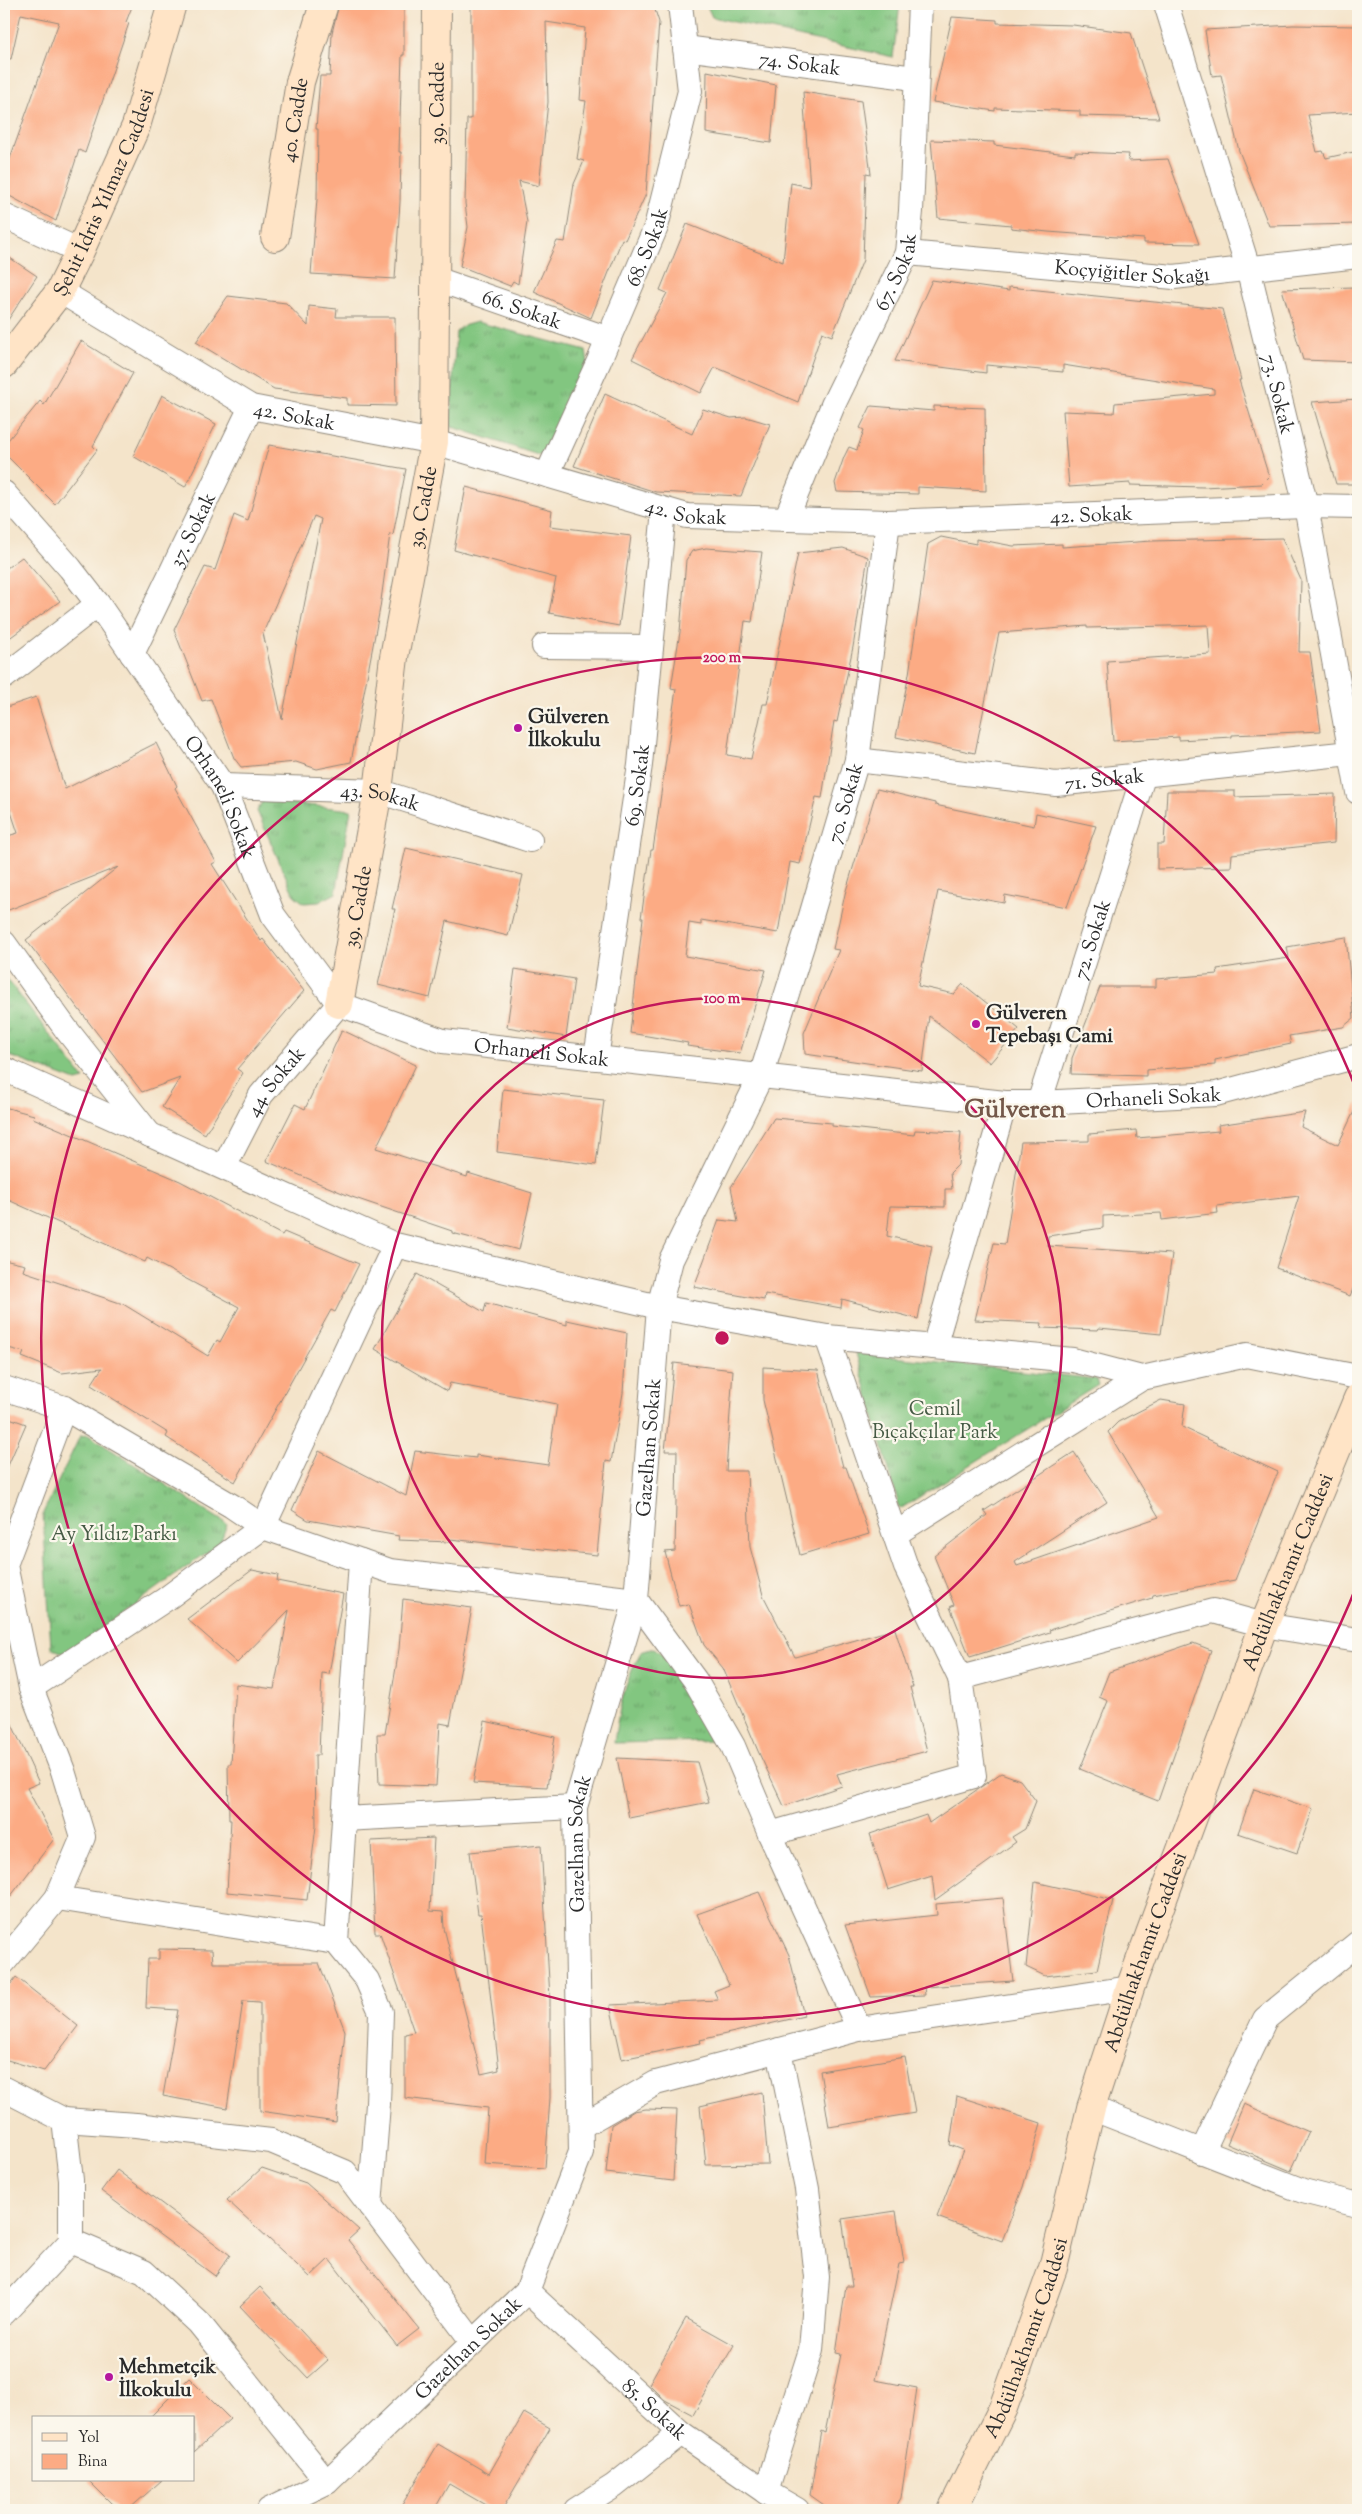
<svg xmlns="http://www.w3.org/2000/svg" width="1362" height="2514" font-family="'Sorts Mill Goudy',serif">
  <style>
    .grass { fill: url(#grass-tufts); stroke: #567856 }
    .building { fill: #fcab84; fill-rule: evenodd }
    .lines { fill: none; stroke-linecap: round; stroke-linejoin: round }
    .street-casing { stroke: #90887a; stroke-width: 26 }
    .secondary-casing { stroke: #90887a; stroke-width: 30 }
    .street { stroke: #fff; stroke-width: 24 }
    .secondary { stroke: #ffe4c6; stroke-width: 28 }
    .ring { fill: none; stroke: #c2185b; stroke-width: 2.5 }
    .poi-dot { fill: #b5179e; stroke: #fbf7ec; stroke-width: 2 }
    .labels { text-anchor: middle; stroke-width: 4.5; stroke-linejoin: round; paint-order: stroke }
    .street-label { font-size: 20px; fill: #2b2b2b; stroke: #fbf7ec }
    .poi-label { font-size: 20px; font-weight: bold; fill: #2b2b2b; stroke: #fbf7ec; text-anchor: start }
    .park-label { font-size: 20px; fill: #455a44; stroke: #fbf7ec }
    .district-label { font-size: 25px; font-weight: bold; fill: #74584a; stroke: #fbf7ec }
    .centre { fill: #c2185b; stroke: #fbf7ec; stroke-width: 2.5 }
    .ring-label { font-size: 15px; text-anchor: middle; font-weight: bold; fill: #c2185b; stroke: #fbf7ec; stroke-width: 4.5; stroke-linejoin: round; paint-order: stroke }
  </style>
  <defs>
    <pattern id="grass-tufts" width="24" height="20" patternUnits="userSpaceOnUse" patternTransform="scale(1.25)"><rect width="24" height="20" fill="#82c680"/><path d="M3 7l-1-3M5 7V3M7 7l1-3M15 17l-1-3M17 17v-4M19 17l1-3" fill="none" stroke="#6ba169"/></pattern>
  </defs>
  <rect width="100%" height="100%" fill="#fbf7ec"/>
  <filter id="ink" filterUnits="userSpaceOnUse"><feTurbulence type="fractalNoise" baseFrequency=".02" numOctaves="2"/><feDisplacementMap in="SourceGraphic" scale="10" xChannelSelector="R" yChannelSelector="G"/><feConvolveMatrix kernelMatrix="1 2 1 2 8 2 1 2 1" color-interpolation-filters="sRGB"/></filter>
  <filter id="wash" filterUnits="userSpaceOnUse"><feTurbulence type="fractalNoise" baseFrequency=".0096" numOctaves="4" result="noise"/><feDisplacementMap in="SourceGraphic" scale="20" xChannelSelector="R" yChannelSelector="G"/><feGaussianBlur stdDeviation="1.12" result="paint"/><feColorMatrix in="noise" values="0 0 0 0 0 0 0 0 0 0 0 0 0 0 0 0 0 1.4 0 .05"/><feComposite in="paint" operator="in"/></filter>
  <g filter="url(#wash)">
    <rect width="100%" height="100%" fill="#f4e4ca"/>
    <!-- grass -->
    <g class="grass">
      <polygon points="706,4 900,4 893,57 712,17"/>
      <polygon points="477,322 586,351 588,363 541,456 450,426 456,332 463,326"/>
      <polygon points="263,800 351,810 336,893 319,902 304,903 294,895 257,811"/>
      <polygon points="4,975 84,1079 76,1081 10,1056 4,1048"/>
      <polygon points="856,1353 1096,1379 1098,1385 900,1509"/>
      <polygon points="88,1435 227,1524 220,1543 66,1654 51,1648 43,1513 80,1436"/>
      <path d="M 654,1648 C 686,1669 698,1708 714,1741 L 614,1743 C 618,1712 625,1680 641,1652 Z"/>
    </g>
    <g id="blocks">
      <!-- building -->
      <g class="building">
        <polygon points="4,4 133,4 126,22 129,23 85,153 79,150 56,221 4,193 4,175 59,22 21,14 11,59 4,58"/>
        <polygon points="339,4 404,7 404,55 402,55 399,152 401,152 400,202 395,279 311,274 317,199 318,129 316,129 320,76 330,76 332,33"/>
        <polygon points="471,4 653,4 659,22 646,194 625,240 622,239 591,318 534,292 557,241 565,242 574,184 584,161 577,159 586,101 580,100 585,28 546,22 548,102 539,186 519,181 527,222 518,284 513,281 510,286 460,266 468,227 465,203 467,119 471,119"/>
        <polygon points="952,17 997,20 997,23 1073,25 1131,33 1159,118 1080,116 1080,111 995,108 995,111 933,102"/>
        <polygon points="1293,25 1358,26 1358,112 1308,115 1317,152 1323,151 1326,158 1358,151 1358,224 1269,226 1239,151 1221,75 1212,76 1205,30"/>
        <polygon points="707,71 776,85 771,143 706,133"/>
        <polygon points="803,92 861,101 871,174 866,173 863,260 832,336 822,332 798,402 715,367 701,393 632,359 667,293 660,290 687,224 783,262 791,183 810,187"/>
        <polygon points="931,140 994,142 994,145 1075,155 1075,152 1129,154 1128,161 1168,159 1199,244 1144,243 1144,239 1048,232 1011,228 1011,225 938,218"/>
        <polygon points="4,254 37,276 4,326"/>
        <polygon points="932,280 1009,291 1009,287 1222,309 1241,380 1239,380 1269,477 1262,484 1203,487 1130,485 1130,483 1069,487 1063,411 1114,413 1115,403 1214,394 1214,389 1063,365 1063,372 986,365 986,373 895,361"/>
        <polygon points="1354,287 1358,328 1358,362 1303,360 1282,289"/>
        <polygon points="228,296 286,303 308,326 309,306 337,309 336,317 395,317 396,406 347,405 347,398 274,389 196,342"/>
        <polygon points="81,341 133,373 93,446 97,450 55,504 4,453 4,445 40,401 44,405"/>
        <polygon points="605,394 692,434 703,409 731,418 746,417 770,424 741,496 656,492 574,466"/>
        <polygon points="162,395 216,424 185,487 133,456"/>
        <polygon points="1358,399 1358,484 1336,484 1312,402"/>
        <polygon points="871,406 934,411 934,406 985,408 986,491 918,487 918,494 837,492 835,483 844,457 849,447 857,450 864,430 860,428"/>
        <path d="M 269,445 L 406,469 L 393,535 L 390,534 L 380,608 L 351,762 L 317,769 L 296,762 L 241,767 L 234,758 L 211,699 L 202,701 L 174,630 L 205,567 L 215,570 L 234,515 L 248,521 ZM 314,516 L 321,519 L 282,719 L 263,633 Z"/>
        <polygon points="466,487 552,510 550,526 631,536 619,626 549,613 556,578 454,550"/>
        <polygon points="941,537 976,544 976,539 1013,546 1062,544 1062,547 1152,541 1282,538 1301,580 1299,652 1310,652 1321,731 1232,735 1232,737 1179,740 1179,737 1113,741 1107,661 1210,654 1208,625 1087,628 1087,626 999,633 975,753 896,737 909,674 928,544"/>
        <polygon points="706,548 762,552 752,622 745,621 727,755 751,759 763,704 767,704 798,553 843,548 868,557 853,647 837,722 834,721 822,798 816,797 800,864 790,862 778,933 701,920 701,925 689,923 685,956 766,970 740,1053 687,1046 688,1043 630,1033 643,918 641,918 651,850 653,850 676,689 671,688 680,632 686,560 692,551"/>
        <polygon points="22,557 60,601 4,642 4,570"/>
        <polygon points="36,697 65,789 156,743 177,786 175,788 216,862 212,864 261,941 263,939 304,991 237,1069 243,1073 205,1134 162,1107 180,1078 142,1092 26,940 118,867 6,911 4,837 18,833 4,791 4,708"/>
        <polygon points="877,789 935,803 935,805 1034,826 1036,813 1096,826 1067,907 1005,895 1004,903 938,891 918,986 954,994 963,984 1019,1029 990,1063 929,1016 922,1071 805,1054 804,1033 839,950 833,949 845,894"/>
        <polygon points="1167,791 1235,791 1235,797 1335,794 1334,843 1232,854 1231,867 1157,869 1157,844 1164,844"/>
        <polygon points="406,848 523,875 508,936 447,921 430,998 378,985 395,909 392,909"/>
        <polygon points="1346,937 1354,1018 1343,1027 1289,1036 1291,1044 1215,1060 1215,1065 1146,1070 1146,1076 1071,1074 1072,1058 1100,987 1156,987 1156,979 1218,974 1217,969 1289,958 1287,947"/>
        <polygon points="515,969 574,979 566,1037 507,1027"/>
        <polygon points="342,1030 416,1065 376,1148 467,1177 468,1173 532,1193 519,1250 452,1233 452,1231 352,1197 266,1161 295,1104 305,1109"/>
        <polygon points="503,1089 604,1100 596,1165 497,1152"/>
        <polygon points="1358,1103 1358,1277 1350,1296 1276,1268 1299,1196 1217,1206 1218,1213 1162,1220 1161,1213 1103,1216 1103,1228 1048,1236 1048,1246 1172,1254 1161,1334 1099,1328 1098,1330 1041,1328 1042,1323 975,1320 994,1243 1005,1244 1021,1142 1089,1141 1089,1134 1136,1130 1137,1138 1219,1131 1218,1125 1305,1112 1301,1127 1338,1145"/>
        <polygon points="4,1107 34,1115 33,1118 180,1181 282,1235 284,1232 359,1264 335,1312 331,1310 235,1482 166,1437 168,1433 91,1385 102,1368 62,1373 22,1357 24,1352 4,1347 4,1260 25,1265 23,1271 123,1304 208,1356 217,1340 220,1342 239,1307 147,1258 145,1262 4,1198"/>
        <polygon points="774,1118 832,1123 832,1126 914,1135 915,1130 961,1132 958,1165 950,1173 952,1189 945,1189 945,1207 890,1206 887,1236 932,1246 918,1319 842,1299 841,1308 765,1294 764,1300 694,1287 719,1220 738,1222 731,1187"/>
        <polygon points="417,1274 484,1312 486,1303 567,1325 567,1320 627,1333 623,1393 611,1462 606,1461 597,1555 450,1539 450,1542 398,1540 399,1536 308,1520 292,1510 319,1451 406,1496 415,1451 476,1458 476,1455 548,1465 557,1404 450,1383 447,1391 375,1349"/>
        <polygon points="674,1363 733,1370 726,1471 747,1471 750,1547 763,1595 795,1657 895,1629 913,1687 910,1687 927,1751 837,1774 842,1786 784,1806 758,1751 723,1668 704,1645 689,1604 679,1606 665,1552 675,1551 677,1451 665,1451"/>
        <polygon points="763,1367 818,1370 843,1467 846,1467 869,1534 800,1555 763,1400"/>
        <polygon points="1161,1400 1185,1404 1182,1427 1278,1472 1235,1580 1153,1595 1152,1598 1049,1630 1050,1632 970,1657 950,1607 954,1605 934,1556 987,1515 984,1511 1074,1452 1107,1502 1015,1562 1017,1566 1159,1517 1108,1432 1118,1422"/>
        <polygon points="4,1416 26,1424 4,1475"/>
        <polygon points="252,1570 278,1575 277,1581 343,1594 329,1674 322,1673 319,1755 315,1755 316,1826 307,1900 227,1892 231,1820 229,1820 228,1764 231,1764 236,1684 274,1689 289,1610 237,1663 187,1619"/>
        <polygon points="403,1599 472,1608 450,1725 440,1723 436,1786 379,1784 377,1734 385,1734 399,1649"/>
        <polygon points="1193,1643 1211,1650 1158,1801 1080,1769 1108,1701 1099,1697 1109,1672"/>
        <polygon points="4,1707 39,1783 27,1788 54,1839 4,1905"/>
        <polygon points="485,1721 555,1737 547,1787 473,1783"/>
        <polygon points="617,1758 697,1762 709,1802 629,1818"/>
        <polygon points="1001,1773 1020,1780 1036,1801 1025,1829 1012,1837 1016,1842 935,1900 932,1876 888,1890 870,1834 926,1815 929,1823"/>
        <polygon points="1254,1789 1313,1809 1297,1853 1238,1833"/>
        <polygon points="434,1838 430,1911 443,1912 444,1928 481,2074 499,2070 481,1914 478,1914 470,1852 541,1845 550,1998 550,2098 545,2168 484,2164 488,2108 405,2098 405,2034 414,2032 380,1933 375,1933 371,1841"/>
        <polygon points="1035,1882 1113,1900 1097,1970 1045,1976 1026,1967"/>
        <polygon points="759,1892 789,1955 804,2016 700,2040 701,2043 622,2059 610,2005 718,2000 714,1991 729,1985 697,1914"/>
        <polygon points="1003,1898 1013,1981 924,1987 925,1995 871,1997 845,1925 937,1915 936,1904"/>
        <polygon points="159,1949 212,1950 213,1963 319,1963 345,2031 336,2122 260,2111 260,2002 243,2001 227,2108 163,2096 178,2010 146,2008 148,1959 159,1959"/>
        <polygon points="16,1977 78,2026 44,2071 4,2059 4,1993"/>
        <polygon points="905,2057 915,2113 829,2127 820,2071"/>
        <polygon points="762,2092 768,2164 706,2165 700,2106"/>
        <polygon points="957,2096 1041,2123 1023,2187 1002,2241 937,2217 963,2150 950,2145"/>
        <polygon points="1244,2104 1309,2132 1291,2171 1227,2144"/>
        <polygon points="646,2109 677,2110 673,2181 606,2173 611,2125 634,2111"/>
        <polygon points="262,2168 306,2183 359,2230 348,2240 419,2329 397,2346 329,2259 310,2277 227,2200"/>
        <polygon points="117,2170 230,2255 215,2276 101,2191"/>
        <polygon points="896,2211 904,2263 899,2264 875,2380 917,2388 901,2498 894,2510 831,2510 810,2495 821,2431 825,2433 841,2354 836,2353 846,2286 852,2286 842,2219"/>
        <polygon points="260,2287 328,2360 308,2378 240,2306"/>
        <polygon points="686,2318 734,2345 693,2415 665,2400 649,2384"/>
        <polygon points="189,2378 230,2419 194,2452 194,2418 149,2418"/>
        <polygon points="524,2413 550,2428 502,2510 494,2510 449,2484 434,2510 399,2510 438,2444 489,2474"/>
        <polygon points="88,2480 162,2480 128,2510 118,2510"/>
      </g>
    </g>
  </g>
  <g filter="url(#ink)">
    <use href="#blocks" fill-opacity="0" stroke="#90887a" stroke-width="1"/>
    <g class="lines">
      <defs>
        <g id="street">
          <path id="s1" d="M 1166,4 L 1248,268 L 1306,506 L 1358,792"/>
          <path id="s2" d="M 685,48 L 915,78"/>
          <polyline points="4,216 80,251"/>
          <path id="s3" d="M 907,253 L 1174,277 L 1358,256"/>
          <path id="s4" d="M 436,279 L 609,339"/>
          <path id="s5" d="M 60,291 L 251,407 L 434,442 L 687,516 L 888,522 L 1306,506 L 1358,507"/>
          <path id="s6" d="M 547,475 L 599,361 L 656,227 L 690,91 L 680,4"/>
          <path id="s7" d="M 4,493 L 70,568 L 98,604 L 223,786 L 273,915 L 339,1004 L 443,1041 L 1005,1103 L 1039,1103 L 1216,1094 L 1358,1056"/>
          <path id="s8" d="M 786,519 L 833,405 L 907,253 L 911,211 L 920,4"/>
          <polyline points="544,646 651,647"/>
          <path id="s9" d="M 132,654 L 251,407"/>
          <polyline points="4,677 98,604"/>
          <path id="s10" d="M 857,760 L 1056,784 L 1350,753"/>
          <path id="s11" d="M 223,786 L 378,791 L 530,840"/>
          <polyline points="4,943 66,1029 150,1135"/>
          <path id="s12" d="M 596,1058 L 640,765 L 664,510"/>
          <polyline points="4,1069 395,1245 659,1307 827,1337 1073,1360 1142,1378 1247,1355 1358,1377"/>
          <path id="s13" d="M 1039,1103 L 1144,774"/>
          <path id="s14" d="M 224,1167 L 261,1095 L 339,1004"/>
          <polyline points="827,1337 906,1567 960,1678 1213,1611 1264,1625 1358,1640"/>
          <polyline points="934,1347 1005,1103"/>
          <polyline points="4,1388 64,1408 232,1506 263,1527 390,1571 636,1600 695,1680 733,1746 770,1834 974,1776 960,1678"/>
          <polyline points="895,1534 1142,1378"/>
          <polyline points="31,1688 166,1599 263,1527 395,1245"/>
          <polyline points="344,1819 575,1807"/>
          <polyline points="770,1834 859,2029"/>
          <polyline points="57,1898 336,1942 367,1980 381,2012 378,2104 370,2206"/>
          <polyline points="336,1942 361,1561"/>
          <polyline points="4,1962 57,1898 83,1837 63,1771 31,1688 5,1565 64,1408"/>
          <polyline points="4,2089 64,2120 71,2180 71,2241 144,2272 199,2323 327,2482"/>
          <polyline points="1091,2108 1303,2191 1358,2205"/>
          <polyline points="64,2120 136,2125 271,2141 345,2172 473,2342"/>
          <polyline points="581,2126 656,2083 859,2029 1130,1988"/>
          <polyline points="1202,2152 1265,2019 1358,1943"/>
          <path id="s15" d="M 527,2291 L 681,2433 L 766,2492 L 797,2510"/>
          <polyline points="4,2313 71,2241"/>
          <polyline points="766,2492 811,2350 817,2277 807,2189 779,2050"/>
          <path id="s16" d="M 269,2510 L 327,2482 L 527,2291 L 581,2152 L 575,1807 L 636,1600 L 659,1307 L 671,1260 L 761,1076 L 806,933 L 857,760 L 888,522"/>
          <polyline points="576,2510 614,2486 681,2433"/>
        </g>
        <g id="secondary">
          <path id="s17" d="M 275,237 L 300,82 L 324,4"/>
          <path id="s18" d="M 4,364 L 60,291 L 80,251 L 136,126 L 172,4"/>
          <path id="s19" d="M 339,1004 L 378,791 L 394,657 L 434,442 L 437,4"/>
          <path id="s20" d="M 952,2510 L 1003,2408 L 1053,2268 L 1091,2108 L 1130,1988 L 1264,1625 L 1358,1398"/>
        </g>
      </defs>
      <!-- street casing -->
      <use href="#street" class="street-casing"/>
      <!-- secondary casing -->
      <use href="#secondary" class="secondary-casing"/>
      <!-- street -->
      <use href="#street" class="street"/>
      <!-- secondary -->
      <use href="#secondary" class="secondary"/>
    </g>
  </g>
  <!-- distance rings -->
  <g class="ring">
    <circle cx="722" cy="1338" r="340"/>
    <path d="M1358 1582A681 681 0 1 1 1358 1094"/>
  </g>
  <!-- markers -->
  <g class="poi-dot">
    <circle cx="518" cy="728" r="5"/>
    <circle cx="976" cy="1024" r="5"/>
    <circle cx="109" cy="2377" r="5"/>
  </g>
  <g class="labels">
    <!-- street labels -->
    <g class="street-label">
      <text dy="7" stroke="none"><textPath href="#s2" startOffset="116">74. Sokak</textPath></text>
      <text dy="7" stroke="none"><textPath href="#s19" startOffset="909">39. Cadde</textPath></text>
      <text dy="7" stroke="none"><textPath href="#s17" startOffset="119">40. Cadde</textPath></text>
      <text dy="7" stroke="none"><textPath href="#s18" startOffset="200">Şehit İdris Yılmaz Caddesi</textPath></text>
      <text dy="7" stroke="none"><textPath href="#s6" startOffset="249">68. Sokak</textPath></text>
      <text dy="7" stroke="none"><textPath href="#s3" startOffset="226">Koçyiğitler Sokağı</textPath></text>
      <text dy="7" stroke="none"><textPath href="#s8" startOffset="271">67. Sokak</textPath></text>
      <text dy="7" stroke="none"><textPath href="#s4" startOffset="91">66. Sokak</textPath></text>
      <text dy="7" stroke="none"><textPath href="#s1" startOffset="406">73. Sokak</textPath></text>
      <text dy="7" stroke="none"><textPath href="#s5" startOffset="268">42. Sokak</textPath></text>
      <text dy="7" stroke="none"><textPath href="#s19" startOffset="504">39. Cadde</textPath></text>
      <text dy="7" stroke="none"><textPath href="#s5" startOffset="672">42. Sokak</textPath></text>
      <text dy="7" stroke="none"><textPath href="#s5" startOffset="1078">42. Sokak</textPath></text>
      <text dy="7" stroke="none"><textPath href="#s9" startOffset="138">37. Sokak</textPath></text>
      <text dy="7" stroke="none"><textPath href="#s10" startOffset="249">71. Sokak</textPath></text>
      <text dy="7" stroke="none"><textPath href="#s12" startOffset="276">69. Sokak</textPath></text>
      <text dy="7" stroke="none"><textPath href="#s7" startOffset="375">Orhaneli Sokak</textPath></text>
      <text dy="7" stroke="none"><textPath href="#s11" startOffset="158">43. Sokak</textPath></text>
      <text dy="7" stroke="none"><textPath href="#s16" startOffset="1884">70. Sokak</textPath></text>
      <text dy="7" stroke="none"><textPath href="#s19" startOffset="99">39. Cadde</textPath></text>
      <text dy="7" stroke="none"><textPath href="#s13" startOffset="172">72. Sokak</textPath></text>
      <text dy="7" stroke="none"><textPath href="#s7" startOffset="825">Orhaneli Sokak</textPath></text>
      <text dy="7" stroke="none"><textPath href="#s14" startOffset="100">44. Sokak</textPath></text>
      <text dy="7" stroke="none"><textPath href="#s7" startOffset="1440">Orhaneli Sokak</textPath></text>
      <text dy="7" stroke="none"><textPath href="#s16" startOffset="1204">Gazelhan Sokak</textPath></text>
      <text dy="7" stroke="none"><textPath href="#s20" startOffset="998">Abdülhakhamit Caddesi</textPath></text>
      <text dy="7" stroke="none"><textPath href="#s16" startOffset="799">Gazelhan Sokak</textPath></text>
      <text dy="7" stroke="none"><textPath href="#s20" startOffset="592">Abdülhakhamit Caddesi</textPath></text>
      <text dy="7" stroke="none"><textPath href="#s20" startOffset="188">Abdülhakhamit Caddesi</textPath></text>
      <text dy="7" stroke="none"><textPath href="#s16" startOffset="259">Gazelhan Sokak</textPath></text>
      <text dy="7" stroke="none"><textPath href="#s15" startOffset="174">85. Sokak</textPath></text>
    </g>
    <!-- poi labels -->
    <g class="poi-label">
      <text x="528" y="723">Gülveren<tspan x="528" dy="23">İlkokulu</tspan></text>
      <text x="986" y="1019">Gülveren<tspan x="986" dy="23">Tepebaşı Cami</tspan></text>
      <text x="119" y="2373">Mehmetçik<tspan x="119" dy="23">İlkokulu</tspan></text>
    </g>
    <!-- park labels -->
    <g class="park-label">
      <text x="935" y="1415">Cemil<tspan x="935" dy="23">Bıçakçılar Park</tspan></text>
      <text x="114" y="1540">Ay Yıldız Parkı</text>
    </g>
    <!-- district labels -->
    <g class="district-label">
      <text x="1015" y="1117">Gülveren</text>
    </g>
  </g>
  <circle cx="722" cy="1338" r="8" class="centre"/>
  <g class="ring-label">
    <text x="722" y="662">200 m</text>
    <text x="722" y="1003">100 m</text>
  </g>
  <!-- margin -->
  <rect width="1362" height="2514" fill="none" stroke="#fbf7ec" stroke-width="20"/>
  <!-- legend -->
  <rect x="32" y="2416" width="162" height="65" fill="#fbf7ec" stroke="#a8a59f"/>
  <rect x="42" y="2433" width="25" height="8" fill="#ffe4c6" stroke="#a8a59f"/>
  <text x="78" y="2442" font-size="15" fill="#2b2b2b">Yol</text>
  <rect x="42" y="2454" width="25" height="15" fill="#fcab84" stroke="#a8a59f"/>
  <text x="78" y="2466" font-size="15" fill="#2b2b2b">Bina</text>
</svg>
